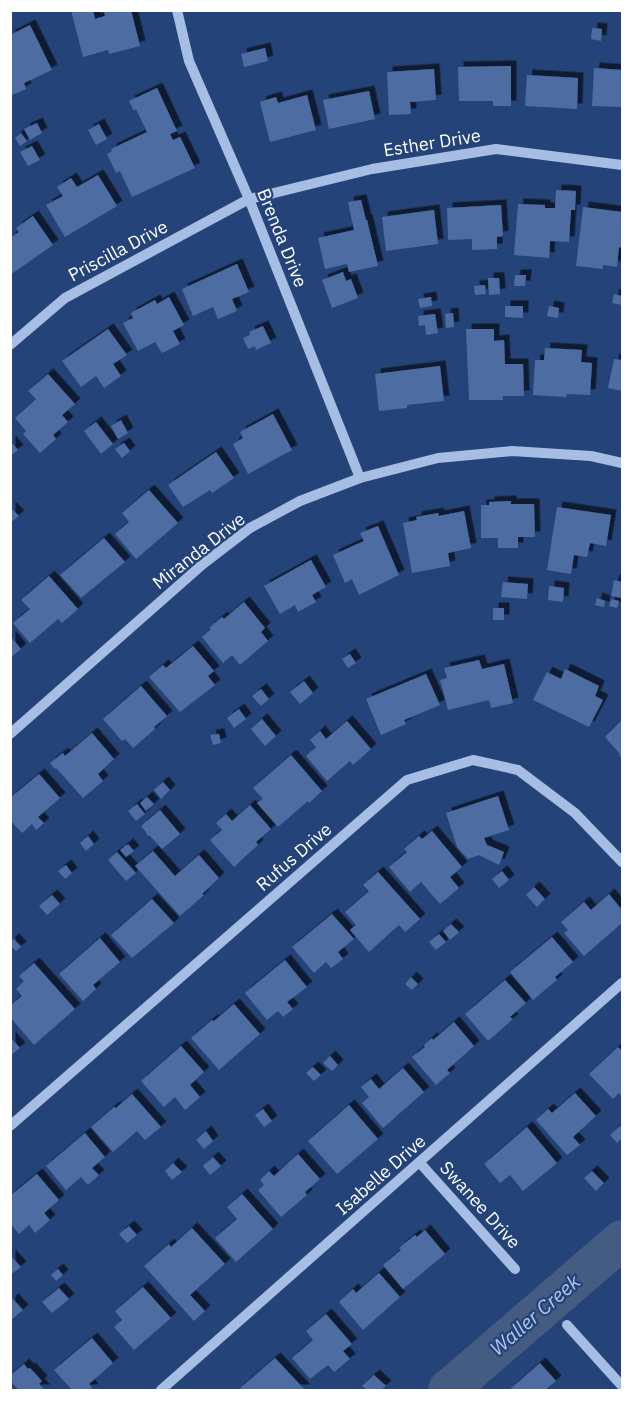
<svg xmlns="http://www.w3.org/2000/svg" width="633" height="1401" font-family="'IBM Plex Sans',sans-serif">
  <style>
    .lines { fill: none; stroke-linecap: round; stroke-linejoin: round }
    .river { stroke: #445b82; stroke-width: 40 }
    .building { fill: #4d6da2; filter: url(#shadow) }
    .minor { stroke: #a6bee3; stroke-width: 10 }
    .labels { text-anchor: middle; stroke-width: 4.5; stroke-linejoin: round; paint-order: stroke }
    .street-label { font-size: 18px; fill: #fff; stroke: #244378 }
    .water-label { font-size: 20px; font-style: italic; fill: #b1c8eb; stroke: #244378 }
  </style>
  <defs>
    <filter id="shadow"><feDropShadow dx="5.5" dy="-5.5" stdDeviation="0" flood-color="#0009"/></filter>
  </defs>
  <rect width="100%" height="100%" fill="#244378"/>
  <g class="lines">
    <!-- river -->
    <polyline class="river" points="448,1390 622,1240"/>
  </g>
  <!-- building -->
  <g class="building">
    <polygon points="71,10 93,10 95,19 105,16 104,10 131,10 140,46 109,54 108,50 83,57"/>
    <polygon points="30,25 52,70 24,83 26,89 10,96 10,35"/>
    <polygon points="592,28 602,29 601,41 591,39"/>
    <polygon points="265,48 268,61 244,67 241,54"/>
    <polygon points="511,66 511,106 493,106 493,101 459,101 458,67"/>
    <polygon points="594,68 622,70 622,107 592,106"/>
    <polygon points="434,69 436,100 410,102 411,114 389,115 387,72"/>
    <polygon points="527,75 578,78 577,109 525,106"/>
    <polygon points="157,88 177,131 170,134 173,140 180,137 195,168 132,197 120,171 116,173 107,154 112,151 111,149 147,132 136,109 134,111 129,101"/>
    <polygon points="369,91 375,119 329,129 323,100"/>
    <polygon points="307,95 316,130 270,142 260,102 276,97 278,103"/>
    <polygon points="37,123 42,133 30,140 24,129"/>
    <polygon points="99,124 107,139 96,145 88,130"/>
    <polygon points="21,133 27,141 20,146 15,138"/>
    <polygon points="32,146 40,160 28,166 20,152"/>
    <polygon points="98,175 117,206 65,237 46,205 63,196 57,187 71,178 77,187"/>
    <polygon points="556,190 576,191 575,210 571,210 569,242 550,241 549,258 514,255 518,204 545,205 545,208 555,208"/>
    <polygon points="361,200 366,220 367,220 378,266 349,272 347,264 325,269 318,238 354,230 348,202"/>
    <polygon points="501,205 503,236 497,237 497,249 472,250 472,239 448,240 447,208"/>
    <polygon points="583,207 622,212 622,248 619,247 617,267 603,265 603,269 576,266"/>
    <polygon points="434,210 438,244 386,251 382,217"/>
    <polygon points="33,216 53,245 10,275 10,238 19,232 16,228"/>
    <polygon points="237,264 249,292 232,299 237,311 218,319 213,307 193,316 182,289"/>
    <polygon points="343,272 346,281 351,279 358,298 332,308 322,280"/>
    <polygon points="515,275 526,275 525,286 514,286"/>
    <polygon points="488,278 499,278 500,294 489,295"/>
    <polygon points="485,285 486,294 475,295 474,286"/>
    <polygon points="614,294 622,296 622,305 612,303"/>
    <polygon points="169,297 184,325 173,331 180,344 162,353 155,342 138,351 123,323 133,318 131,313 155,300 157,304"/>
    <polygon points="431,297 432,306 420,308 418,299"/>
    <polygon points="505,306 523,306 523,318 505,317"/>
    <polygon points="549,306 559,308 558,318 547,316"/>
    <polygon points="453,313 454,327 446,328 445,314"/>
    <polygon points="435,314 438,333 426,335 425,325 419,326 418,316"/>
    <polygon points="263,326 271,343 256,350 255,346 248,349 243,338 250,335 249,332"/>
    <polygon points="108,329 127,355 113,364 121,376 104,388 96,376 81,387 62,361"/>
    <polygon points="466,329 494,329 494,341 504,340 505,364 523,364 524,396 503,396 503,400 469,400"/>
    <polygon points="545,348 582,350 581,362 592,363 590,395 567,394 566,397 533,395 535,360 544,360"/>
    <polygon points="614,359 622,360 622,391 608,388"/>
    <polygon points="440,366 444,401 407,405 407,408 379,411 375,374"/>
    <polygon points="48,374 75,404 62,415 68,422 53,435 56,439 40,453 23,434 26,431 15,418 36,399 28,391"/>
    <polygon points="273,414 292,450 248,474 233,444 243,438 240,432"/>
    <polygon points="121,420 128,433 118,439 111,426"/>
    <polygon points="96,422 113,444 101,454 84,431"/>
    <polygon points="10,441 18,450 10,456"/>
    <polygon points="124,443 130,451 122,458 115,449"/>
    <polygon points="216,452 234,478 212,493 210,490 183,507 168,485"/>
    <polygon points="149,490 178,523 136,559 115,534 129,522 122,513"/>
    <polygon points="511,501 511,504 534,504 535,537 518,537 518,548 498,548 498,538 481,538 481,505 489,505 489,502"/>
    <polygon points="10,507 19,516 10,523"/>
    <polygon points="557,507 611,515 606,546 590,543 587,557 574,555 571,574 547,570"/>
    <polygon points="464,511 471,548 448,553 450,566 412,573 403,523 417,520 416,517 438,513 439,516"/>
    <polygon points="378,526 399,575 359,595 352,579 345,583 333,555 364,541 360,533"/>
    <polygon points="104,538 125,562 81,598 60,575"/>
    <polygon points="311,560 326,587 312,595 316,602 298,612 295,605 280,614 264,586"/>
    <polygon points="49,576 78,609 62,623 58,619 30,643 13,623 30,609 21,600"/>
    <polygon points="614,580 622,582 622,598 611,596"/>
    <polygon points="503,582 528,584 527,599 501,597"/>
    <polygon points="549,586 564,588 563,602 548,600"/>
    <polygon points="597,598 605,601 604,607 595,605"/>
    <polygon points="611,599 619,601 617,608 609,606"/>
    <polygon points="244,602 265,628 261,632 268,641 240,665 232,655 223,663 202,637 211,629 209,628 222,617 224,619"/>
    <rect x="493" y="608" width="11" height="12"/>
    <polygon points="10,636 21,649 10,658"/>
    <polygon points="193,646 214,671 208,676 215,685 180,712 149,677 163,665 166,668"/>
    <polygon points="350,654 356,663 348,668 342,659"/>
    <polygon points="479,660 482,669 504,664 513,703 491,708 489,700 448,710 440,680 447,678 444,668"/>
    <polygon points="565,669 599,686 595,696 603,700 589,727 533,700 547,672 561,679"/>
    <polygon points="426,674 440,705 404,720 406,724 381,735 366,699"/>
    <polygon points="304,681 313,693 300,704 290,692"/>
    <polygon points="141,686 167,716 154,727 155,729 133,748 125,739 122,741 103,719"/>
    <polygon points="261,689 269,699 261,706 252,696"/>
    <polygon points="239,709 246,719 234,728 227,718"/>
    <polygon points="262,719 276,736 265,746 251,729"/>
    <polygon points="622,720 622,759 619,755 620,754 605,737"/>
    <polygon points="347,721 371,749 353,765 350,761 327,781 306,756 316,747 310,740 320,731 326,739"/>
    <polygon points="92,733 114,759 98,774 103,781 83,798 56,768 55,769 50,763 63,753 65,756"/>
    <polygon points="219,734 221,743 213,745 210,735"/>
    <polygon points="291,755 322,791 309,803 308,801 278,827 257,803 263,799 253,788"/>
    <polygon points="39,774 60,798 38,817 44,823 36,830 32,824 22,833 10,820 10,798"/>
    <polygon points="163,782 170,790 161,799 154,790"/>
    <polygon points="498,796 509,830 484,838 487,845 504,852 499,865 479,855 468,859 457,847 446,813"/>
    <polygon points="147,797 154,804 146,811 140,803"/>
    <polygon points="137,804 145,814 136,821 128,811"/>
    <polygon points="250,805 271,829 256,842 258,845 234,867 210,840 222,830 216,823 226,814 232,821"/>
    <polygon points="160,810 180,834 162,849 150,836 147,835 146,832 141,826"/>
    <polygon points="432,831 462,867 450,877 459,888 440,904 421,882 410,892 389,867 407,852 404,849 419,836 422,839"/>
    <polygon points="88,836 94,844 86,851 80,843"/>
    <polygon points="128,844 134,851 126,857 120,850"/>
    <polygon points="153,851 175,876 199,855 219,878 202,894 204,895 180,916 135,866"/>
    <polygon points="117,852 136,873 126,881 108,860"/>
    <polygon points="66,865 72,873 65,879 58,871"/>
    <polygon points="502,871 509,880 499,888 492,879"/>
    <polygon points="378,872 420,919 405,932 399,925 369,952 350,930 356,925 345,912 369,891 363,885"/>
    <polygon points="534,887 545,899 537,907 526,895"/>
    <polygon points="609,894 622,910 622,923 584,956 564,933 568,930 561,922 584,902 591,910"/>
    <polygon points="52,895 60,904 47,915 39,906"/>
    <polygon points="152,899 174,923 132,958 111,935"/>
    <polygon points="332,914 354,939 338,952 343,959 331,968 326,962 314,973 292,947"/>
    <polygon points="451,924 459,932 450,940 443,931"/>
    <polygon points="439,934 446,942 436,950 429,942"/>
    <polygon points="552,937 573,962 555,977 557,980 533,1000 510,972"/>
    <polygon points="100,938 120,962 93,985 96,989 83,1001 59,974"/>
    <polygon points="14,939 21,947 16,951 10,946 10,942"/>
    <polygon points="285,960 307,987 287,1002 293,1009 283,1017 278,1011 267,1020 245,993"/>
    <polygon points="34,963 75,1009 34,1045 10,1017 10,1006 22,996 16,989 24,981 19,976"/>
    <polygon points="411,977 418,984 412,990 405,984"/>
    <polygon points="505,980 526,1003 510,1017 513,1019 488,1041 465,1014"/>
    <polygon points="234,1004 260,1034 219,1070 191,1038 212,1020 214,1021"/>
    <polygon points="454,1022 474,1046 447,1070 450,1073 436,1085 412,1057 425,1047 424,1045 432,1038 433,1040"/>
    <polygon points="10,1037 20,1048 10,1056"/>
    <polygon points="181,1046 204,1072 190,1085 200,1097 185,1110 175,1097 164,1107 141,1081"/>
    <polygon points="618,1047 622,1051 622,1097 619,1093 613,1099 589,1074"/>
    <polygon points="330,1056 338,1065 332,1071 323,1063"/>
    <polygon points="313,1067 321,1075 314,1081 306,1073"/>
    <polygon points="403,1068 424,1092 383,1128 362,1103 369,1097 361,1087 371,1079 379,1089"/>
    <polygon points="575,1093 596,1116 573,1137 580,1145 567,1155 536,1120 548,1109 552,1113"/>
    <polygon points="132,1094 161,1127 145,1140 137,1131 113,1152 91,1127 114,1107 116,1108"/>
    <polygon points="349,1105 378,1139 337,1174 308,1141"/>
    <polygon points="263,1109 272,1121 264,1127 255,1115"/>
    <polygon points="620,1126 622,1128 622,1138 617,1143 610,1135"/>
    <polygon points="527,1127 557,1163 523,1191 510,1175 500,1183 484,1164"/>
    <polygon points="206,1131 213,1141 204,1149 196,1140"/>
    <polygon points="85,1133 105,1157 92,1168 99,1175 88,1185 81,1177 66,1190 46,1166"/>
    <polygon points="298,1154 320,1179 305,1192 307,1195 281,1217 258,1190 264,1185 260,1180 269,1171 274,1176"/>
    <polygon points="213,1157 221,1166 210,1175 203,1166"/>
    <polygon points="173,1163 182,1172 172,1180 165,1171"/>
    <polygon points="592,1171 604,1183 596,1191 584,1178"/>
    <polygon points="37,1174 59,1200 44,1213 50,1220 35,1233 29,1225 19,1234 10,1223 10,1196"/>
    <polygon points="242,1194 273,1229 236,1262 215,1238 237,1219 227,1207"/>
    <polygon points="129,1226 137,1235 127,1243 119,1234"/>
    <polygon points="192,1228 225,1264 190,1295 205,1311 194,1321 144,1266 169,1244 171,1247"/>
    <polygon points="425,1230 445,1254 403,1289 383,1265 401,1250 399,1248 415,1235 417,1237"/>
    <polygon points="10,1255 21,1267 10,1275"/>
    <polygon points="58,1269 63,1275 56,1281 51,1275"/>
    <polygon points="379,1273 400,1297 363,1330 339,1302 353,1289 356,1293"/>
    <polygon points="143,1287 171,1318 134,1350 114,1327 122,1320 115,1311"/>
    <polygon points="59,1288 69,1299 52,1313 42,1302"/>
    <polygon points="13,1299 23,1310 10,1321 10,1301"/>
    <polygon points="326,1314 352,1344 343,1351 350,1359 334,1372 328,1365 310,1379 292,1358 313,1340 306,1331"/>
    <polygon points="92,1338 113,1363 89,1384 93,1389 91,1390 72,1390 54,1370"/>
    <polygon points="275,1358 305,1390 238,1390"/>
    <polygon points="540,1363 556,1381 545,1390 509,1390"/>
    <polygon points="24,1364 28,1369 30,1368 42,1381 39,1384 45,1390 19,1390 12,1383 13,1381 10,1376"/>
    <polygon points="374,1375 386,1386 381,1390 367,1390 362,1386"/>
  </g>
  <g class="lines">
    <!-- minor -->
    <g class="minor">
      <polyline points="177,10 189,61 249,199 360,478"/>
      <polyline points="10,345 65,298 249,199 372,169 496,149 622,165"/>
      <polyline points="10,734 203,564 250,528 300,501 360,478 438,458 512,451 591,456 622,463"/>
      <polyline points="10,1126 407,780 473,760 518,770 575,813 622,862"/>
      <polyline points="420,1163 515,1269"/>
      <polyline points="567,1325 622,1386"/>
      <polyline points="161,1390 622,983"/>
    </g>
  </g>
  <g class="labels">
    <!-- street labels -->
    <g class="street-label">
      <text transform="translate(432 143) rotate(-9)" y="6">Esther Drive</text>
      <text transform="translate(282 238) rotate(68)" y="6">Brenda Drive</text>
      <text transform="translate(118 251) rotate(-28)" y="6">Priscilla Drive</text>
      <text transform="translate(199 551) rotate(-38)" y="6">Miranda Drive</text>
      <text transform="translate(294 857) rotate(-41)" y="6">Rufus Drive</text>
      <text transform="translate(381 1175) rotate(-41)" y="6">Isabelle Drive</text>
      <text transform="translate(480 1205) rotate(48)" y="6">Swanee Drive</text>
    </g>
    <!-- water labels -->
    <g class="water-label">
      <text transform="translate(535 1315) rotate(-41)" y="7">Waller Creek</text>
    </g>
  </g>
  <!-- border -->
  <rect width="633" height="1401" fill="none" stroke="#ffffff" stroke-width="24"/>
</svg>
